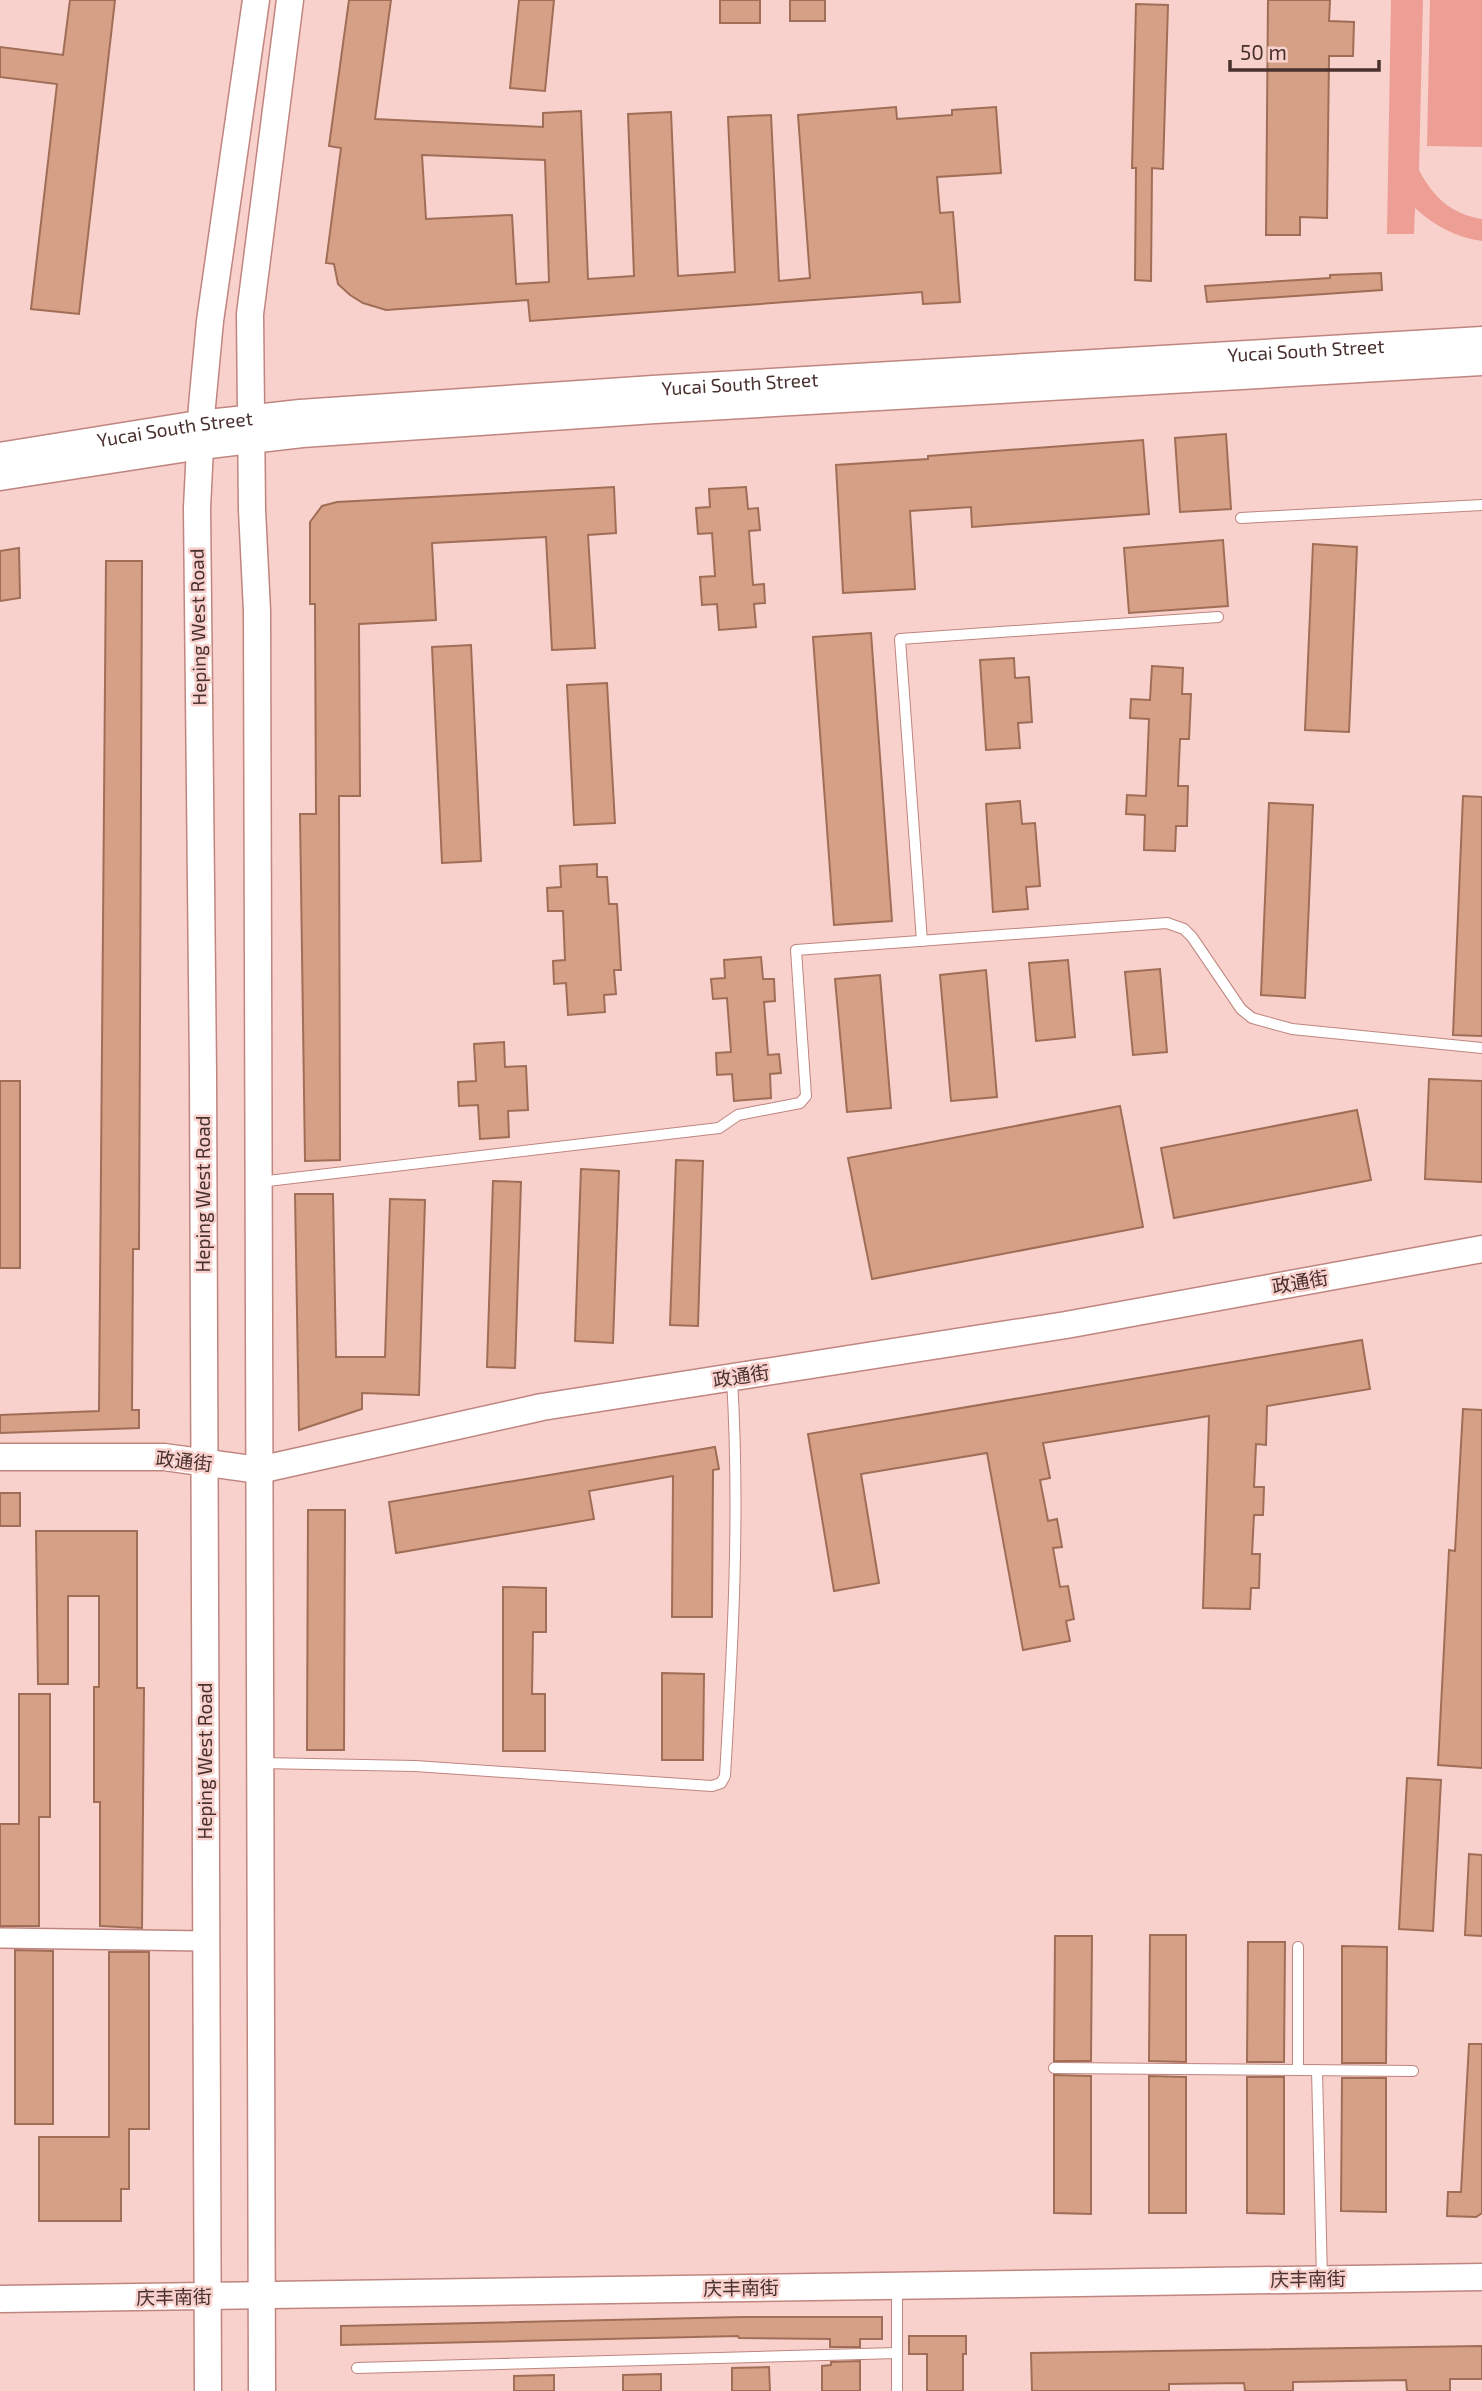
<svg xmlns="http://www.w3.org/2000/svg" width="1482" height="2391" font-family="'Exo 2','Noto Sans SC',sans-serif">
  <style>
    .green { fill: #ed9e95 }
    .building { fill: #d6a087; stroke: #a06e56; stroke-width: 2; fill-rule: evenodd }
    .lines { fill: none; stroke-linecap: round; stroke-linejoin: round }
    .lane-casing { stroke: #bf857e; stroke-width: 12 }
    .street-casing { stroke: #bf857e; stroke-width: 22 }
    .secondary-casing { stroke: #bf857e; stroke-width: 29 }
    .lane { stroke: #fff; stroke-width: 10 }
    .street { stroke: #fff; stroke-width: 19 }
    .secondary { stroke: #fff; stroke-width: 26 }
    .labels { text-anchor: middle; stroke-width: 5; stroke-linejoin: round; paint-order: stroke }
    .street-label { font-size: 19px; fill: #48302d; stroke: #f8d1cc }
  </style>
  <rect width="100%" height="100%" fill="#f8d1cc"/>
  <!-- green -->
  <g class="green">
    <path d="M 1391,0 L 1423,0 L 1419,170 C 1433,197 1451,214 1482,219 L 1482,241 C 1455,237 1435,226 1415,208 L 1414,234 L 1387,234 Z"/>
    <polygon points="1430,0 1482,0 1482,147 1427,146"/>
  </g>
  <!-- building -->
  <g class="building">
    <polygon points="70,0 115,0 79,314 31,309 57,84 0,77 0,47 63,55"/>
    <path d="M 349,0 L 391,0 L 375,119 L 543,127 L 543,113 L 581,111 L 588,279 L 634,276 L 628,114 L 671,112 L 678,276 L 735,272 L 728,117 L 771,115 L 779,281 L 810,278 L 798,115 L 896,107 L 897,119 L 952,115 L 952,110 L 996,107 L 1001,173 L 937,177 L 940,213 L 953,212 L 960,302 L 923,304 L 922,292 L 530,321 L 528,300 L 386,310 L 363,303 L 350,295 L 338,284 L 334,264 L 326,263 L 341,148 L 329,146 ZM 422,155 L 545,160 L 549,282 L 516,284 L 512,215 L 426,219 Z"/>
    <polygon points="519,0 554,0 545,91 510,88"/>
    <rect x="720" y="0" width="40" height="23"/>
    <rect x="790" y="0" width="35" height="21"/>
    <polygon points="1268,0 1330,0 1329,21 1354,22 1353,56 1329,56 1327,218 1300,217 1300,235 1266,235"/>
    <polygon points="1136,4 1168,5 1163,169 1152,168 1151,281 1135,280 1136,168 1132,168"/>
    <polygon points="1381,273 1382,290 1207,302 1205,286 1330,278 1330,275"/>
    <polygon points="1226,434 1231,509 1180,512 1175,438"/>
    <polygon points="1143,440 1149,514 972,527 971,507 910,511 915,589 843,593 836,465 928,459 928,456"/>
    <polygon points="614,487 616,533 588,535 595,648 552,650 546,537 432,543 436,620 359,624 360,796 339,796 340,1160 305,1161 300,814 316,814 315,604 310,604 310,522 322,506 337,502"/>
    <polygon points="746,487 748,509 758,508 760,530 749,531 753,585 764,584 765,603 754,604 756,627 719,630 717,604 702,605 700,577 715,576 712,533 698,534 696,508 710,507 709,489"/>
    <polygon points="1223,540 1228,606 1129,613 1124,548"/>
    <polygon points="1313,544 1357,547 1349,732 1305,730"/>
    <polygon points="19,548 20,598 0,601 0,551"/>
    <polygon points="106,561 142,561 139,1249 133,1249 132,1410 139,1410 139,1428 0,1433 0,1415 99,1411"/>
    <polygon points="871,633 892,921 834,925 813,637"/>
    <polygon points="471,645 481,861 442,863 432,647"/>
    <polygon points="1014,658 1015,678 1029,677 1032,722 1018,723 1020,748 986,750 980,660"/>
    <polygon points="1152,666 1183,668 1182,694 1191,694 1189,739 1180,739 1178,786 1188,786 1187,826 1176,826 1175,851 1144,850 1145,815 1126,814 1127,795 1146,796 1149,719 1130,718 1131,699 1150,700"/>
    <polygon points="607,683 615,823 574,825 567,685"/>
    <polygon points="1463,796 1482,797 1482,1036 1453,1035"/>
    <polygon points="1020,801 1022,824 1035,823 1040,886 1026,887 1028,909 993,912 986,804"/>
    <polygon points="1269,803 1313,805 1305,998 1261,995"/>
    <polygon points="597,864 597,877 607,877 609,904 617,904 621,970 614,970 616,994 604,995 605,1012 568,1015 566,983 554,984 553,961 565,960 563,911 548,911 547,888 561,887 560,866"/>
    <polygon points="761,957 763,979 774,979 775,1001 764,1002 768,1055 779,1054 781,1073 770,1074 771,1098 734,1101 732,1074 717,1075 716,1053 731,1052 727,998 713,999 711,979 725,978 724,960"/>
    <polygon points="1068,960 1075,1037 1036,1041 1029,963"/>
    <polygon points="1160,969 1167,1052 1133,1055 1125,972"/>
    <polygon points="986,970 997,1097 951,1101 940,975"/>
    <polygon points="880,975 891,1108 847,1112 835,979"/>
    <polygon points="504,1042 505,1067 526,1066 528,1110 508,1111 509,1137 480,1139 478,1105 459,1106 458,1082 476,1081 474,1044"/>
    <polygon points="1429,1079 1482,1081 1482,1182 1425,1179"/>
    <rect x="0" y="1081" width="20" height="187"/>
    <polygon points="1120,1106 1143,1227 872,1279 848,1158"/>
    <polygon points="1357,1110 1371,1180 1174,1218 1161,1148"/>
    <polygon points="676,1160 703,1161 698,1326 670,1325"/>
    <polygon points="581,1169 619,1171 613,1343 575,1341"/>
    <polygon points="493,1181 521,1182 515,1368 487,1367"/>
    <polygon points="295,1194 333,1194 336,1357 385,1357 390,1199 425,1200 419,1395 362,1393 362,1409 299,1430"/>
    <polygon points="1362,1340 1370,1389 1267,1406 1266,1445 1256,1444 1254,1487 1264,1487 1263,1515 1254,1515 1252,1554 1260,1554 1259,1588 1251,1588 1250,1609 1203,1608 1209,1416 1043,1443 1050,1478 1040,1480 1048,1521 1057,1519 1062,1547 1053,1548 1060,1587 1068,1586 1074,1619 1066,1621 1070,1641 1023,1650 987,1453 861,1474 879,1583 834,1591 808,1434"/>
    <polygon points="1463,1409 1482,1410 1482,1768 1438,1765 1449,1550 1455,1551"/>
    <polygon points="715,1447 719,1469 713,1470 712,1617 672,1617 673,1476 589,1491 594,1519 396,1553 389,1502"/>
    <rect x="0" y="1493" width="20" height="33"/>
    <polygon points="308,1510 345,1510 344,1750 307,1750"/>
    <polygon points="36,1531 137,1531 137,1688 144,1688 142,1928 100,1926 100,1802 94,1802 94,1687 99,1687 99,1596 68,1596 68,1684 38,1684"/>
    <polygon points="503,1587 546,1588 546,1632 533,1632 532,1694 545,1694 545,1751 503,1751"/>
    <polygon points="662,1673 704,1674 703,1760 662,1760"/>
    <polygon points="19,1694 50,1694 50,1817 39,1817 39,1926 0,1926 0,1824 19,1824"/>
    <polygon points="1407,1778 1441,1780 1433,1931 1399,1929"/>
    <polygon points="1469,1854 1482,1855 1482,1936 1465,1935"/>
    <polygon points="1150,1935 1186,1935 1186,2062 1149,2061"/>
    <polygon points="1055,1936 1092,1936 1091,2061 1054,2061"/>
    <polygon points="1248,1942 1285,1942 1284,2062 1247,2062"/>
    <polygon points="1342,1946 1387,1947 1386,2063 1342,2063"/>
    <polygon points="15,1950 53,1951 53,2124 15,2124"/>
    <polygon points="109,1952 149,1952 149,2129 129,2129 129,2189 121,2189 121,2221 39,2221 39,2137 109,2137"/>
    <polygon points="1469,2044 1482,2044 1482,2213 1476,2217 1447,2216 1448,2192 1461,2192"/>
    <polygon points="1054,2075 1091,2076 1091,2214 1054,2213"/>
    <polygon points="1149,2076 1186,2077 1186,2213 1149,2213"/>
    <polygon points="1247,2077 1284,2077 1284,2214 1247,2213"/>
    <polygon points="1342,2078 1386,2078 1386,2212 1341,2211"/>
    <polygon points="743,2317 882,2317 882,2339 860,2339 860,2347 830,2347 830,2339 739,2338 738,2336 341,2345 341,2326"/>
    <polygon points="909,2336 966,2336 966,2354 963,2354 963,2391 927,2391 927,2354 909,2354"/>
    <polygon points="1482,2346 1482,2379 1450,2379 1450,2391 1407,2391 1406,2380 1293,2382 1293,2391 1245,2391 1244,2383 1169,2384 1169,2391 1032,2391 1031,2353"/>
    <polygon points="860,2361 860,2391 822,2391 822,2366 831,2365 831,2362"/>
    <polygon points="769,2367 770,2391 732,2391 732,2368"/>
    <polygon points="661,2374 661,2391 623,2391 623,2375"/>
    <polygon points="554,2375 554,2391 514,2391 514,2376"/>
  </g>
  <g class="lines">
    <defs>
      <g id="lane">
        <polyline points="1241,518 1482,505"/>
        <polyline points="922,941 900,639 1218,617"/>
        <polyline points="259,1182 719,1128 738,1115 800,1103 806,1096 796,950 1167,923 1184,929 1192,937 1241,1009 1252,1018 1292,1029 1482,1048"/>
        <path d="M 261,1763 L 415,1766 L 712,1786 L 721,1783 L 725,1776 C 733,1643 740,1512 732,1379"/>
        <polyline points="1298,1947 1298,2070"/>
        <polyline points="1054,2068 1413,2071"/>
        <polyline points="1317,2070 1322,2279"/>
        <polyline points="897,2287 897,2391"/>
        <polyline points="357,2368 897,2353"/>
      </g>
      <polyline id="street" points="0,1938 206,1941"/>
      <g id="secondary">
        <path id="s1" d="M 0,456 L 198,424 L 300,413 L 653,389 L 1482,340"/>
        <polyline points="0,477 201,446 302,434 655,410 1482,362"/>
        <polyline points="0,1457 164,1457 259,1470 542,1407 1066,1325 1482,1249"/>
        <polyline points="0,2299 1482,2277"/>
        <polyline points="208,2391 203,1073 197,508 202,406 210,321 256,0"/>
        <polyline points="262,2391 257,611 252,510 250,314 290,0"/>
      </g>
    </defs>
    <!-- lane casing -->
    <use href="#lane" class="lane-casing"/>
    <!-- street casing -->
    <use href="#street" class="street-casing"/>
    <!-- secondary casing -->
    <use href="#secondary" class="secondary-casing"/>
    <!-- lane -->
    <use href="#lane" class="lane"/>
    <!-- street -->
    <use href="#street" class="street"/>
    <!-- secondary -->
    <use href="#secondary" class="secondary"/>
  </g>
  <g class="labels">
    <!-- street labels -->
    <g class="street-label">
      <text dy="7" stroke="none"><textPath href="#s1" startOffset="1311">Yucai South Street</textPath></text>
      <text dy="7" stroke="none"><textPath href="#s1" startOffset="744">Yucai South Street</textPath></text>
      <text dy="7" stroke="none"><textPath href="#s1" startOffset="177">Yucai South Street</textPath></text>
      <text transform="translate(198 627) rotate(-91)" y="7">Heping West Road</text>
      <text transform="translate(203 1194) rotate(-90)" y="7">Heping West Road</text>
      <text transform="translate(1300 1282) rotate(-10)" y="7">政通街</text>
      <text transform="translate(741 1376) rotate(-9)" y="7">政通街</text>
      <text transform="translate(184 1461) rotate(6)" y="7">政通街</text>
      <text transform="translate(205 1761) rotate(-90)" y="7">Heping West Road</text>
      <text transform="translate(1308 2279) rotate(-1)" y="7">庆丰南街</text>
      <text transform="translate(741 2288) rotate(-1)" y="7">庆丰南街</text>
      <text transform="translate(174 2297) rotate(-1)" y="7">庆丰南街</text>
    </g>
  </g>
  <!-- scale -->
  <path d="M1230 60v10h149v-10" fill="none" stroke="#48302d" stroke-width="3.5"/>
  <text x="1240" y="60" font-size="21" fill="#48302d" stroke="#f8d1cc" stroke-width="5" paint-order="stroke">50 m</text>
</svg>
